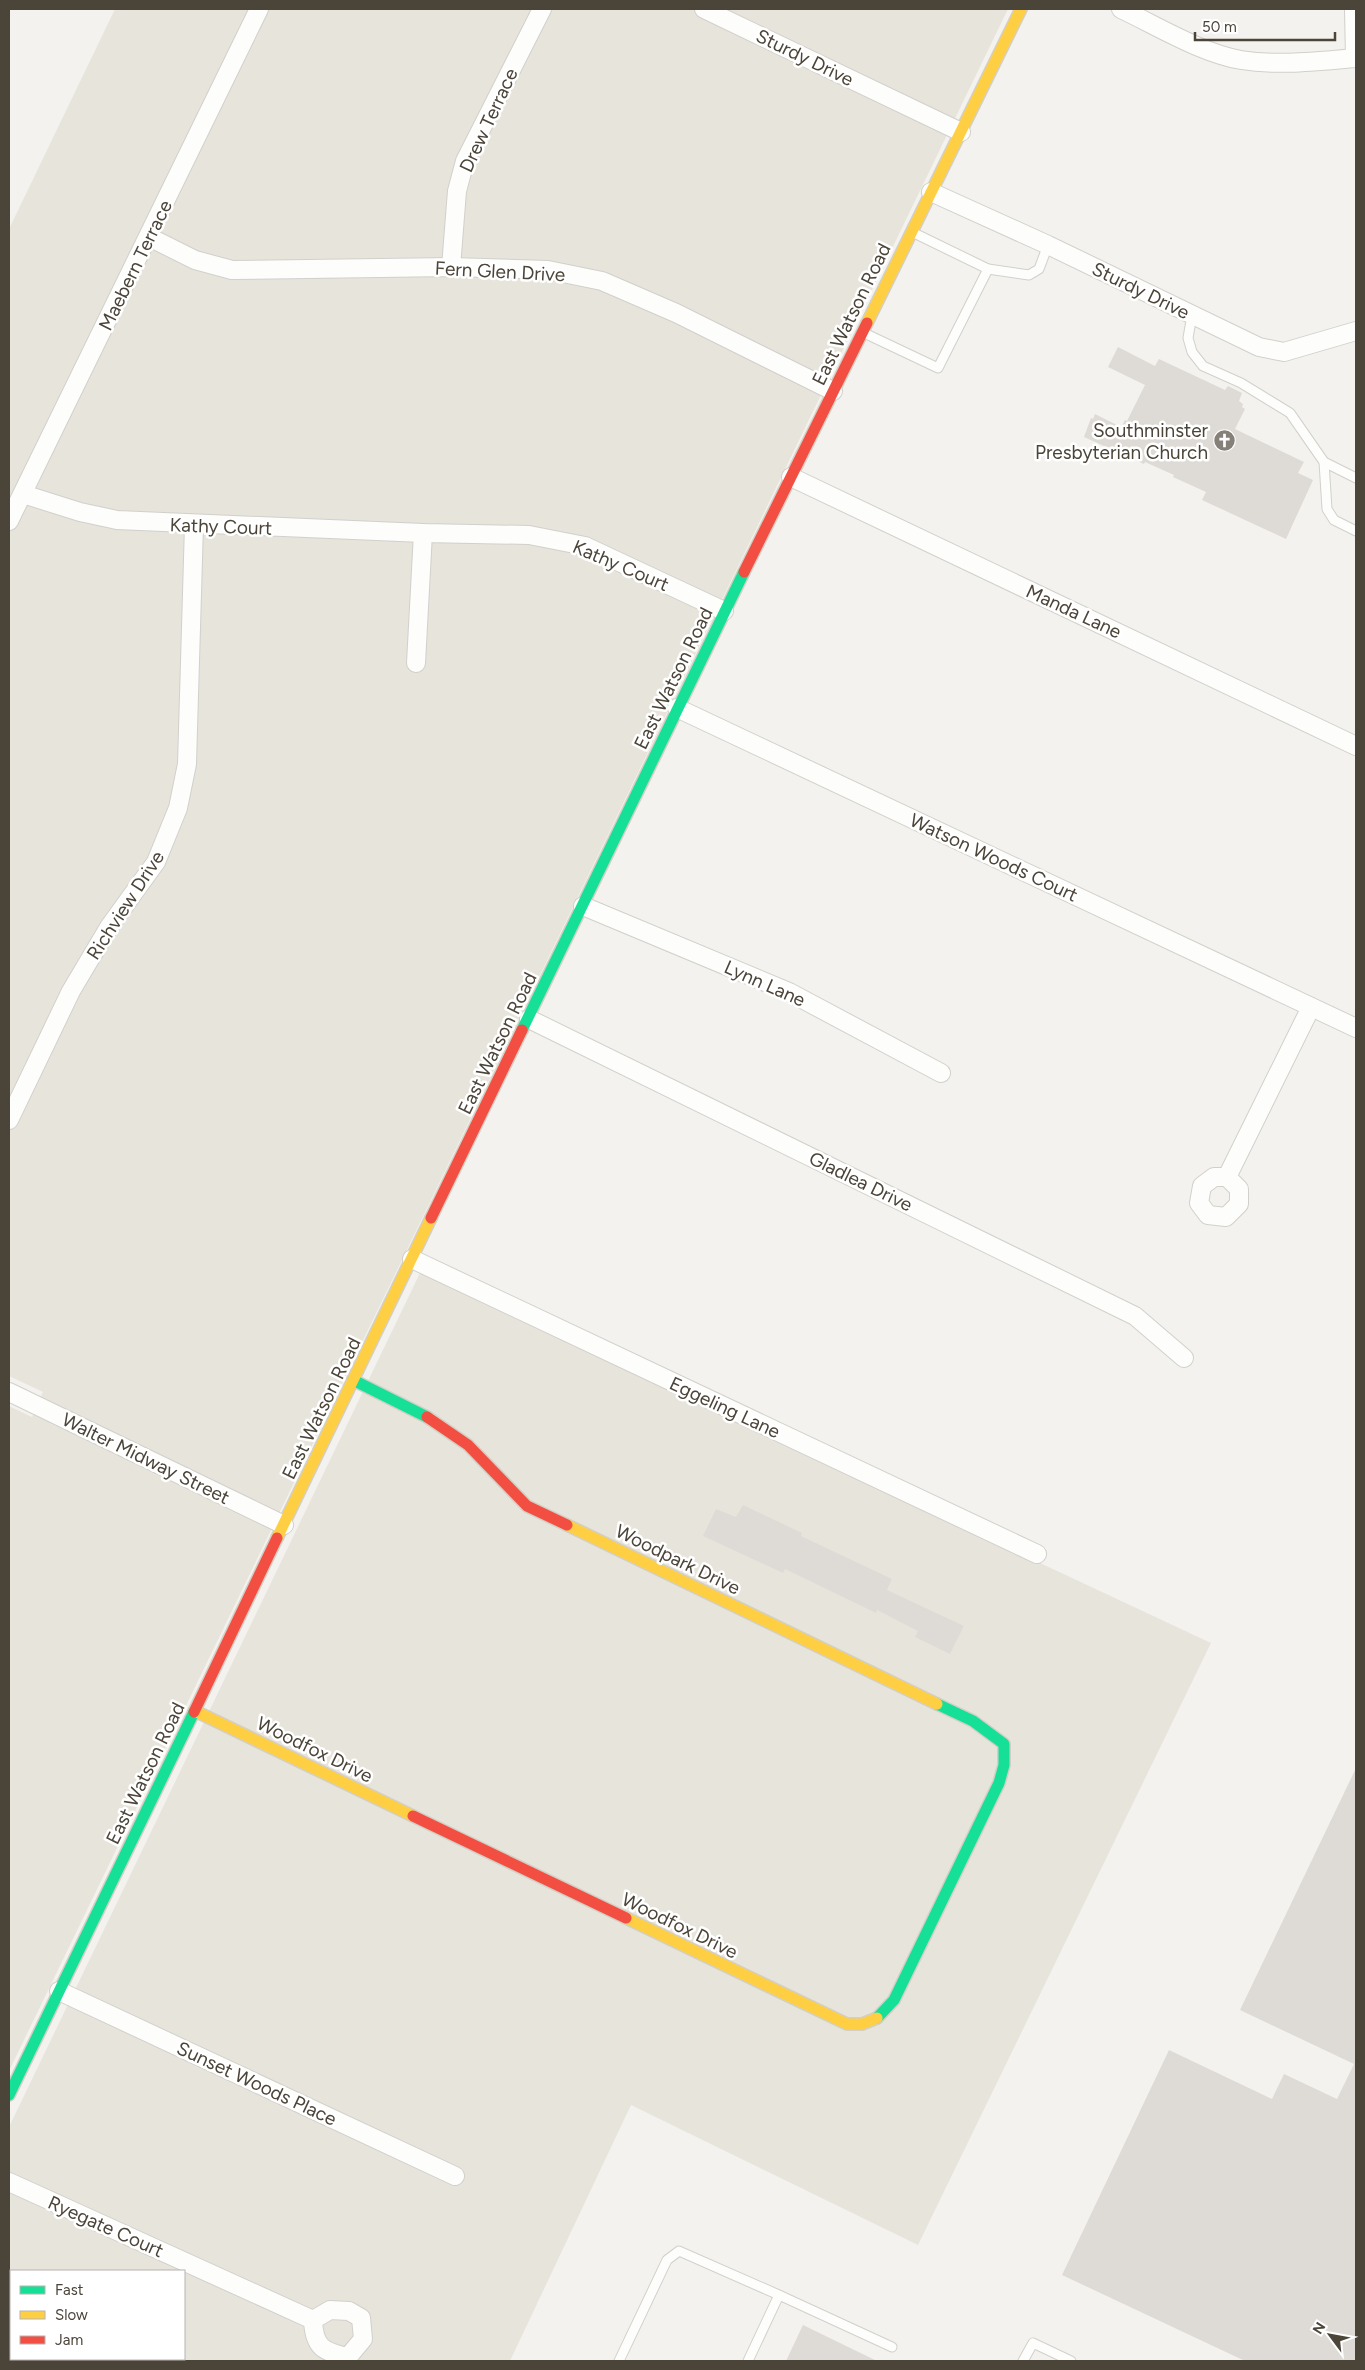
<svg xmlns="http://www.w3.org/2000/svg" width="1365" height="2370" font-family="Figtree,sans-serif">
  <style>
    .residential { fill: #e7e4dc; fill-rule: evenodd }
    .building { fill: #dedbd6 }
    .lines { fill: none; stroke-linecap: round; stroke-linejoin: round }
    .lane-casing { stroke: #d2d0cb; stroke-width: 11 }
    .street-casing { stroke: #d2d0cb; stroke-width: 20 }
    .fast-casing { stroke: #d3cfc5; stroke-width: 14 }
    .slow-casing { stroke: #d3cfc5; stroke-width: 14 }
    .jam-casing { stroke: #d3cfc5; stroke-width: 14 }
    .lane { stroke: #fdfdfc; stroke-width: 9 }
    .street { stroke: #fdfdfc; stroke-width: 18 }
    .fast { stroke: #16e098; stroke-width: 11 }
    .slow { stroke: #ffcf43; stroke-width: 11 }
    .jam { stroke: #f24e42; stroke-width: 11 }
    .labels { text-anchor: middle; stroke-width: 5; stroke-linejoin: round; paint-order: stroke }
    .street-label { font-size: 19px; fill: #4b4439; stroke: #fff }
    .poi-label { font-size: 19px; fill: #4b4439; stroke: #fff; text-anchor: end }
  </style>
  <rect width="100%" height="100%" fill="#f4f2ee"/>
  <!-- residential -->
  <g class="residential">
    <polygon points="115,9 1008,9 9,2071 9,1406 32,1417 43,1392 9,1376 9,229"/>
    <path d="M 420,1273 L 1211,1643 L 918,2245 L 631,2105 L 510,2361 L 9,2361 L 9,2127 ZM 11,2271 L 184,2271 L 184,2359 L 11,2359 Z"/>
  </g>
  <!-- building -->
  <g class="building">
    <polygon points="1118,347 1155,366 1159,359 1225,390 1228,386 1242,393 1239,401 1243,404 1242,407 1245,409 1235,429 1304,462 1298,473 1313,480 1286,539 1202,500 1206,492 1173,477 1174,475 1145,462 1144,464 1084,437 1091,418 1093,419 1095,414 1121,427 1125,420 1127,421 1145,385 1108,367"/>
    <polygon points="743,1505 802,1533 801,1536 892,1579 887,1590 964,1626 950,1654 915,1637 918,1631 877,1610 876,1613 785,1569 783,1573 703,1536 716,1509 736,1517"/>
    <polygon points="1356,1768 1356,2361 1245,2361 1062,2275 1169,2050 1272,2099 1284,2074 1337,2099 1354,2064 1240,2010"/>
    <polygon points="803,2325 877,2361 786,2361"/>
  </g>
  <g class="lines">
    <defs>
      <g id="lane">
        <polyline points="988,269 1029,275 1039,269 1048,245"/>
        <polyline points="1192,315 1188,338 1192,352 1203,366 1241,383 1290,413 1324,462 1327,509 1334,520 1356,531"/>
        <polyline points="862,332 938,368 988,269 914,233"/>
        <polyline points="1324,462 1356,478"/>
        <polyline points="779,2295 892,2347"/>
        <polyline points="619,2361 667,2260 679,2251 779,2295 748,2361"/>
        <polyline points="1023,2361 1033,2343 1071,2361"/>
      </g>
      <g id="street">
        <polyline points="704,9 961,132"/>
        <path d="M 1121,9 C 1157,26 1201,53 1241,60 C 1279,66 1318,61 1356,58"/>
        <polyline points="1354,9 1355,58"/>
        <polyline points="931,192 1048,245 1259,347 1284,352 1356,331"/>
        <polyline points="149,237 195,260 232,270 451,267 548,270 602,281 676,313 833,391"/>
        <polyline points="451,267 457,191 465,161 542,9"/>
        <polyline points="791,477 1356,746"/>
        <polyline points="23,494 80,512 117,520 423,533 529,535 585,546 724,611"/>
        <polyline points="9,521 259,9"/>
        <polyline points="416,663 423,533"/>
        <polyline points="677,708 1356,1028"/>
        <polyline points="583,906 789,992 941,1073"/>
        <polyline points="529,1019 1135,1316 1184,1358"/>
        <polyline points="9,1120 71,991 109,927 156,862 178,808 187,764 194,525"/>
        <polyline points="1227,1177 1239,1189 1239,1204 1226,1217 1208,1215 1199,1203 1202,1186 1214,1177 1227,1177 1311,1007"/>
        <polyline points="412,1259 1037,1554"/>
        <polyline points="9,1392 284,1525"/>
        <polyline points="59,1991 455,2176"/>
        <polyline points="9,2182 313,2320"/>
        <path d="M 330,2310 L 349,2311 L 361,2318 L 363,2339 L 348,2357 C 323,2352 314,2347 313,2320 Z"/>
      </g>
      <g id="fast">
        <polyline points="522,1030 744,572"/>
        <polyline points="353,1380 427,1417"/>
        <polyline points="877,2018 894,2000 999,1783 1004,1765 1004,1744 973,1721 937,1704"/>
        <polyline points="9,2095 194,1712"/>
      </g>
      <g id="slow">
        <polyline points="867,323 1021,9"/>
        <polyline points="567,1525 937,1704"/>
        <polyline points="277,1538 431,1218"/>
        <polyline points="195,1711 413,1816"/>
        <polyline points="626,1918 847,2024 862,2024 877,2018"/>
      </g>
      <g id="jam">
        <polyline points="744,572 867,323"/>
        <polyline points="431,1218 522,1030"/>
        <polyline points="427,1417 468,1445 527,1506 567,1525"/>
        <polyline points="194,1712 277,1538"/>
        <polyline points="413,1816 626,1918"/>
      </g>
    </defs>
    <!-- lane casing -->
    <use href="#lane" class="lane-casing"/>
    <!-- street casing -->
    <use href="#street" class="street-casing"/>
    <!-- fast casing -->
    <use href="#fast" class="fast-casing"/>
    <!-- slow casing -->
    <use href="#slow" class="slow-casing"/>
    <!-- jam casing -->
    <use href="#jam" class="jam-casing"/>
    <!-- lane -->
    <use href="#lane" class="lane"/>
    <!-- street -->
    <use href="#street" class="street"/>
    <!-- fast -->
    <use href="#fast" class="fast"/>
    <!-- slow -->
    <use href="#slow" class="slow"/>
    <!-- jam -->
    <use href="#jam" class="jam"/>
  </g>
  <!-- icons -->
  <defs>
    <symbol id="church-disc" viewBox="-11 -11 22 22"><circle r="9.5" fill="#868178" stroke="#fff"/><path d="M-1.2-6h2.4v3.5h3.3v2.4h-3.3V6h-2.4V-.1h-3.3v-2.4h3.3Z" fill="#fff"/></symbol>
  </defs>
  <g fill-rule="evenodd">
    <use href="#church-disc" x="1212" y="428" width="25" height="25"/>
  </g>
  <g class="labels">
    <!-- street labels -->
    <g class="street-label">
      <text transform="translate(805 57) rotate(26)" y="7">Sturdy Drive</text>
      <text transform="translate(488 120) rotate(-65)" y="7">Drew Terrace</text>
      <text transform="translate(135 265) rotate(-64)" y="7">Maebern Terrace</text>
      <text transform="translate(500 271) rotate(3)" y="7">Fern Glen Drive</text>
      <text transform="translate(1141 290) rotate(26)" y="7">Sturdy Drive</text>
      <text transform="translate(851 314) rotate(-64)" y="7">East Watson Road</text>
      <text transform="translate(221 526) rotate(2)" y="7">Kathy Court</text>
      <text transform="translate(621 565) rotate(23)" y="7">Kathy Court</text>
      <text transform="translate(1074 611) rotate(25)" y="7">Manda Lane</text>
      <text transform="translate(673 678) rotate(-64)" y="7">East Watson Road</text>
      <text transform="translate(994 857) rotate(25)" y="7">Watson Woods Court</text>
      <text transform="translate(125 905) rotate(-57)" y="7">Richview Drive</text>
      <text transform="translate(765 983) rotate(24)" y="7">Lynn Lane</text>
      <text transform="translate(497 1043) rotate(-64)" y="7">East Watson Road</text>
      <text transform="translate(861 1181) rotate(26)" y="7">Gladlea Drive</text>
      <text transform="translate(725 1407) rotate(25)" y="7">Eggeling Lane</text>
      <text transform="translate(321 1408) rotate(-64)" y="7">East Watson Road</text>
      <text transform="translate(146 1458) rotate(26)" y="7">Walter Midway Street</text>
      <text transform="translate(678 1559) rotate(26)" y="7">Woodpark Drive</text>
      <text transform="translate(315 1749) rotate(26)" y="7">Woodfox Drive</text>
      <text transform="translate(145 1773) rotate(-64)" y="7">East Watson Road</text>
      <text transform="translate(680 1925) rotate(26)" y="7">Woodfox Drive</text>
      <text transform="translate(257 2083) rotate(25)" y="7">Sunset Woods Place</text>
      <text transform="translate(106 2226) rotate(24)" y="7">Ryegate Court</text>
    </g>
    <!-- poi labels -->
    <g class="poi-label">
      <text x="1208" y="437">Southminster<tspan x="1208" dy="22">Presbyterian Church</tspan></text>
    </g>
  </g>
  <!-- border -->
  <rect width="1365" height="2370" fill="none" stroke="#4b4439" stroke-width="20"/>
  <!-- legend -->
  <rect x="10" y="2270" width="175" height="90" fill="#ffffff" stroke="#b7b4b0"/>
  <rect x="20" y="2286" width="25" height="8" fill="#16e098" stroke="#b7b4b0"/>
  <text x="55" y="2295" font-size="15" fill="#4b4439">Fast</text>
  <rect x="20" y="2311" width="25" height="8" fill="#ffcf43" stroke="#b7b4b0"/>
  <text x="55" y="2320" font-size="15" fill="#4b4439">Slow</text>
  <rect x="20" y="2336" width="25" height="8" fill="#f24e42" stroke="#b7b4b0"/>
  <text x="55" y="2345" font-size="15" fill="#4b4439">Jam</text>
  <!-- north arrow -->
  <g transform="translate(1330 2335) rotate(302)" stroke="#ffffff" stroke-width="4" paint-order="stroke">
  <path d="M0-4L9 19L0 12L-9 19Z" fill="#4b4439"/>
  <text y="-8" font-size="14" font-weight="bold" text-anchor="middle" fill="#4b4439">N</text>
  </g>
  <!-- scale -->
  <path d="M1195 32v8h140v-8" fill="none" stroke="#4b4439" stroke-width="2.5"/>
  <text x="1202" y="32" font-size="15" fill="#4b4439" stroke="#ffffff" stroke-width="4" paint-order="stroke">50 m</text>
</svg>
